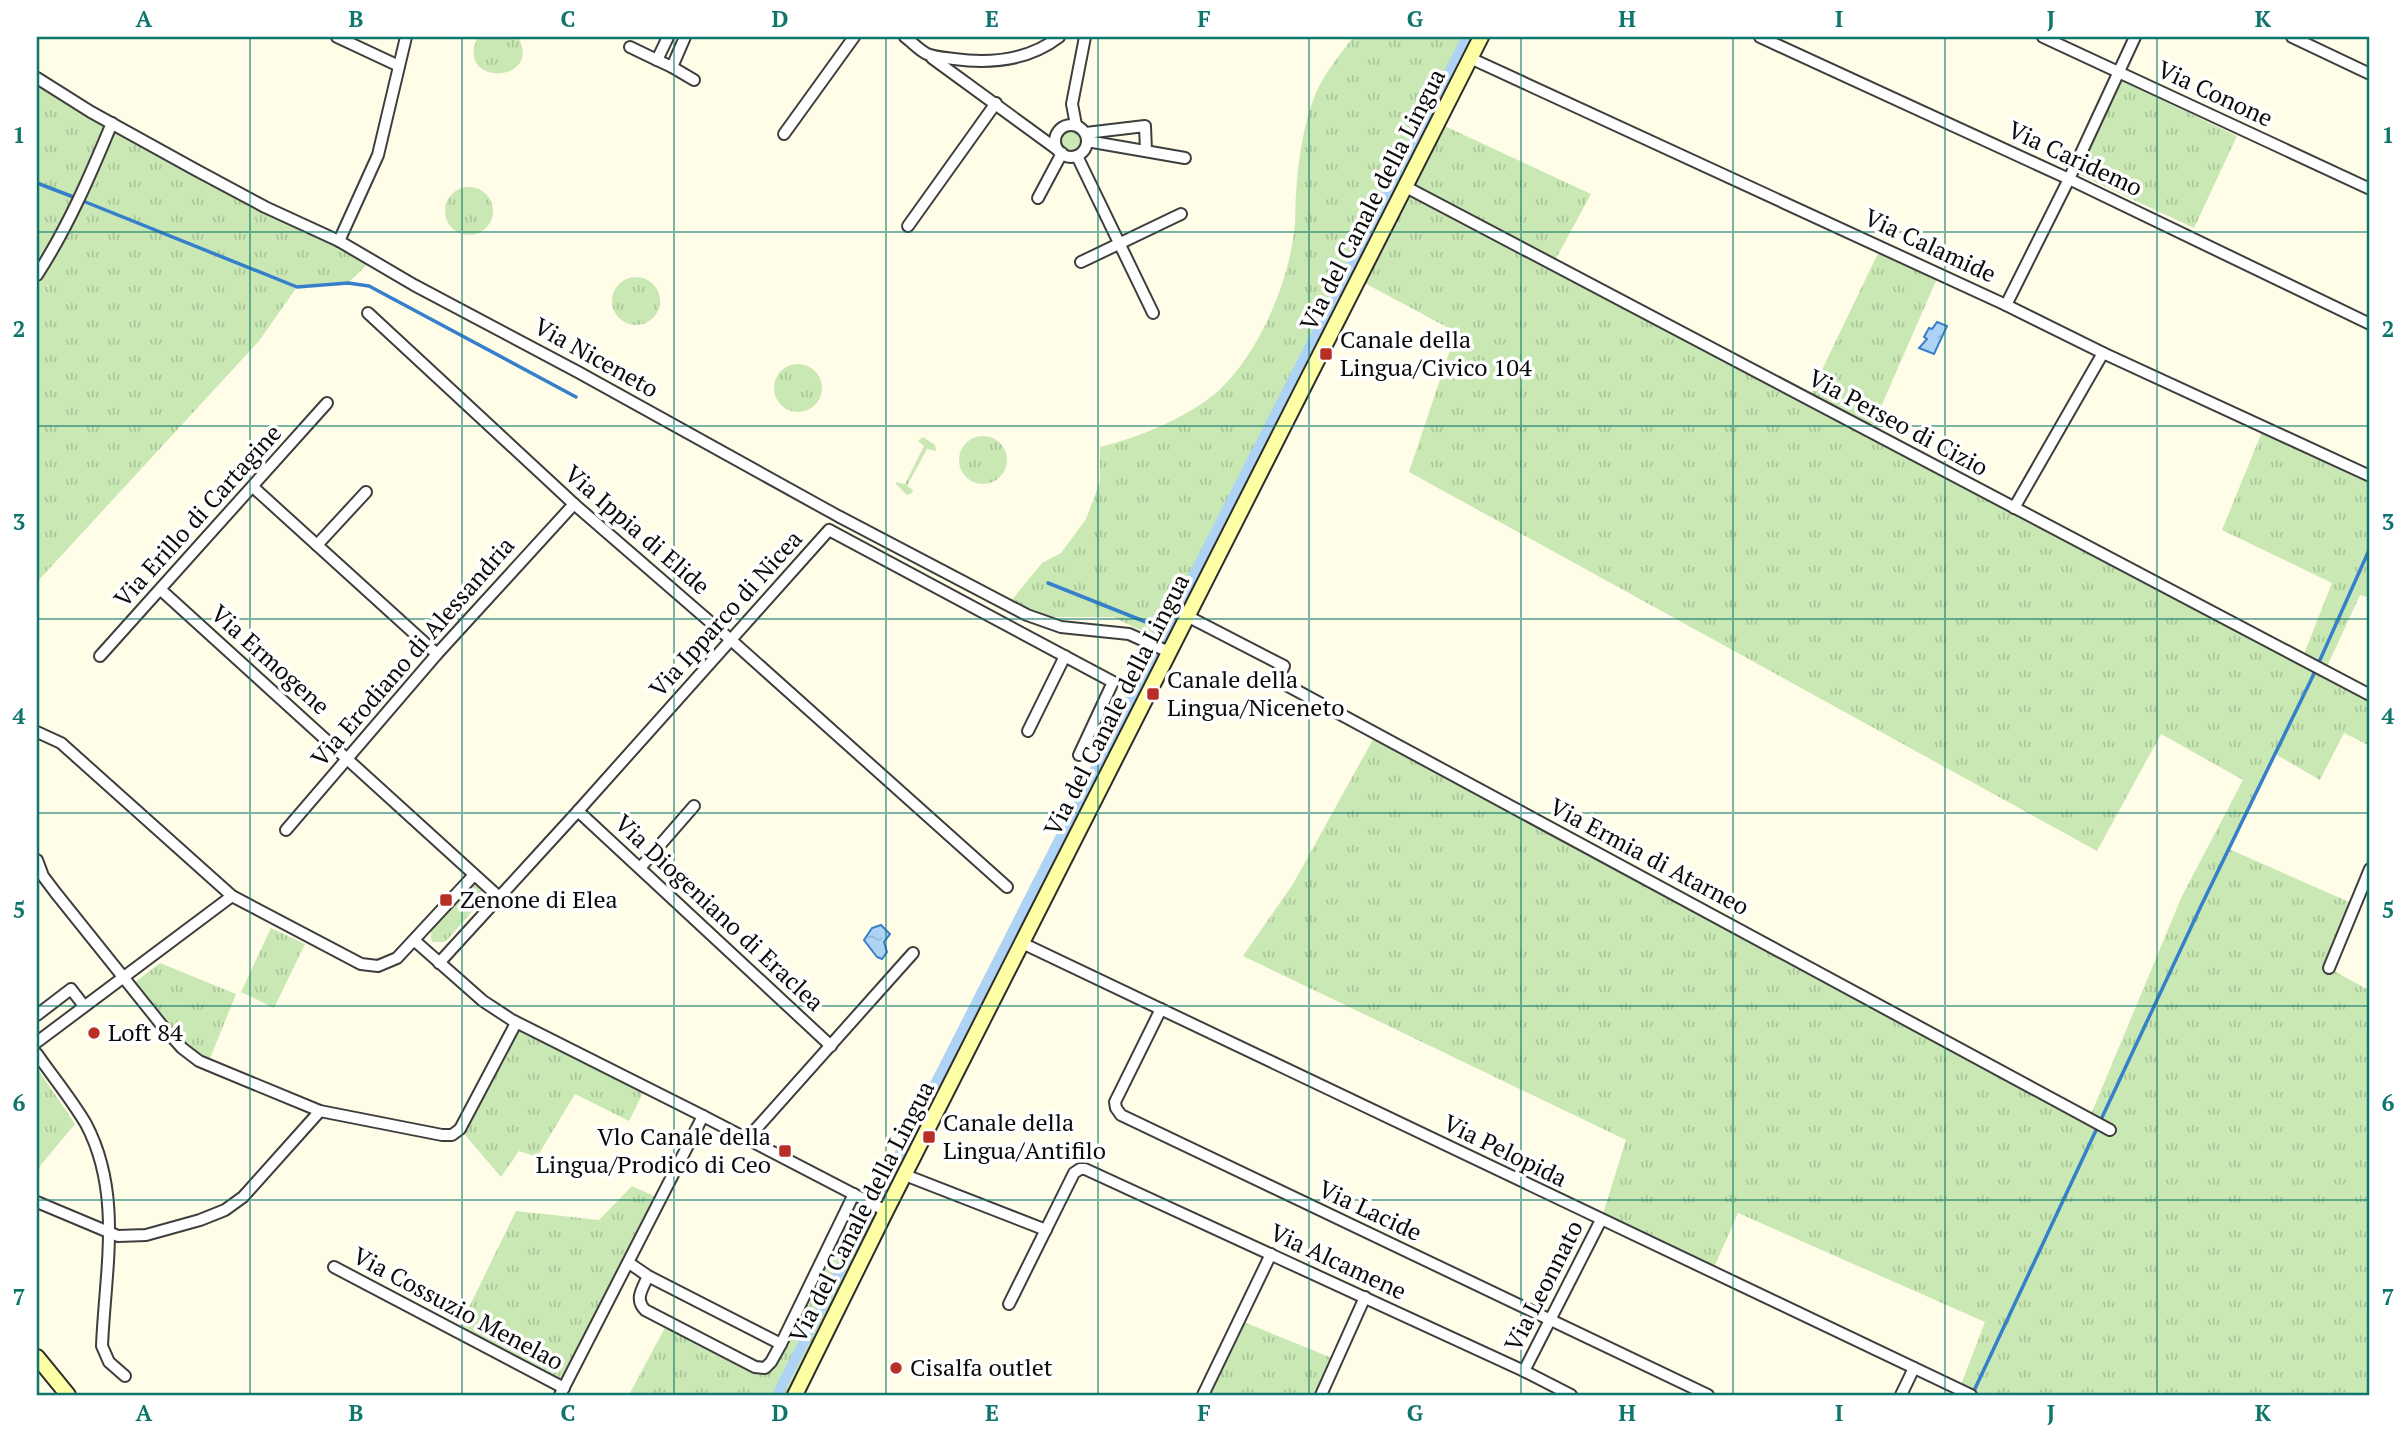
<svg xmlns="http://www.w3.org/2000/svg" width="2407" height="1432" font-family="'PT Serif',serif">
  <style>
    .grass { fill: url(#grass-tufts) }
    .water { fill: url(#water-ripples); stroke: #367fcb; stroke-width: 2 }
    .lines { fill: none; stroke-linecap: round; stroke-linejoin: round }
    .stream { stroke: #367fcb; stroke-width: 3.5 }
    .canal { stroke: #aed3f5; stroke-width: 10 }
    .street-casing { stroke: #3e3e3e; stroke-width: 14 }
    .secondary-casing { stroke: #2d2d2d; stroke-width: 18 }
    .street { stroke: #fff; stroke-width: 10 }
    .secondary { stroke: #fefea4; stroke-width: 14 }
    .grid { fill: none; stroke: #0f766e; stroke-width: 2; stroke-opacity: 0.55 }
    .poi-dot { fill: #b82f25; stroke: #fff; stroke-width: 2.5 }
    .labels { text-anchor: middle; stroke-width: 7; stroke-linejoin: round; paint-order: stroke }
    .street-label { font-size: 24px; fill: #0b0b0b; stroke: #fff }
    .poi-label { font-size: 24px; fill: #0b0b0b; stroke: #fff; text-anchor: start }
    .neatline { fill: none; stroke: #0f766e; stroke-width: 2.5 }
    .grid-label { font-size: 23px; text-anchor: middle; font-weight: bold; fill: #0f766e }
  </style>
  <defs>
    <pattern id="grass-tufts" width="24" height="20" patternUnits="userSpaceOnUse" patternTransform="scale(1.75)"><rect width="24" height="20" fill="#c9e8b4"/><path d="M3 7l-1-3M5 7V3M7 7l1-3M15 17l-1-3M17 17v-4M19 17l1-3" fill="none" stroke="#abc699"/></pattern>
    <pattern id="water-ripples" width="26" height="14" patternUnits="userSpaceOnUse" patternTransform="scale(1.75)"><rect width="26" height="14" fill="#aed3f5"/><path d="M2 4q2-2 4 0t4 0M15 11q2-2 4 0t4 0" fill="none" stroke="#94b4d1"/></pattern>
  </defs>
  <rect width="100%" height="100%" fill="#fffde8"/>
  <!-- grass -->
  <g class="grass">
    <path d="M 478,37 L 518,37 C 544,84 453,87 478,37 Z"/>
    <path d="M 1353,37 L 1476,37 L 1171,636 L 1163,641 L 1113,617 L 1040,617 L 1011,601 L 1042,563 L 1061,553 L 1086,519 L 1100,482 L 1100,447 C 1140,437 1184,419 1216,393 C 1257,357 1288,285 1294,232 C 1296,219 1295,207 1296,194 C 1298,162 1303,125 1315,95 C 1324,73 1340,55 1353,37 Z"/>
    <polygon points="37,78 372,260 348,283 297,287 259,341 37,582"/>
    <polygon points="2122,81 2237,136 2194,228 2078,174"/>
    <polygon points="1438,123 1591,194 1553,264 1808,399 1881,247 1939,274 1870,432 2302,659 2332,583 2222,530 2264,427 2370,476 2370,598 2360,595 2325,671 2370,694 2370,746 2344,733 2320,780 2275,754 2229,849 2356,905 2329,968 2370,991 2370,1395 1957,1395 1985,1322 1738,1213 1712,1272 1601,1220 1626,1140 1243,956 1293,884 1376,734 2089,1119 2182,896 2243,780 2161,734 2097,851 1409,472 1456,332 1359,280"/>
    <circle cx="1071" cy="141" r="10"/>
    <circle cx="469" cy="211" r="24"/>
    <circle cx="636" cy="301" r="24"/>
    <circle cx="798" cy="388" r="24"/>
    <circle cx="983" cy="460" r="24"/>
    <polygon points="923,437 935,445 936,451 927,449 907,486 913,490 912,493 907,495 896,484 896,482 905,484 924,446 918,441"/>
    <polygon points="474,885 482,890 482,900 448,939 444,942 433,942 431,939 431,930 468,888"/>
    <polygon points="271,928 305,944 274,1008 241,992"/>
    <path d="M 160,963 L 236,994 L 209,1061 C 176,1040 157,1013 135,982 Z"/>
    <polygon points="516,1023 646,1087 629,1121 575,1094 537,1157 519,1151 501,1177 460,1129"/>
    <polygon points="37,1068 75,1124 40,1166 37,1176"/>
    <polygon points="632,1186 661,1199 564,1388 457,1332 516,1211 599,1220"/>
    <polygon points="854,1194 886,1211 793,1395 629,1395 668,1322 769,1364"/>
    <polygon points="1239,1320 1337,1360 1319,1395 1203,1395"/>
  </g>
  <!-- water -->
  <g class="water">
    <polygon points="1937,322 1947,326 1934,354 1919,348 1927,339 1924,337 1929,328 1932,329"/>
    <polygon points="881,925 890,934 884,942 887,952 882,959 877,957 864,940 872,928"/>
  </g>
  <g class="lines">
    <!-- stream -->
    <g class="stream">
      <polyline points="37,183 76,198"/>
      <polyline points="83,201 297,287 348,283 369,286 576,397"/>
      <polyline points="1048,583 1166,630"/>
      <polyline points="1972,1395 2201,906 2311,680 2370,548"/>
    </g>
    <!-- canal -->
    <polyline class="canal" points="777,1395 1467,37"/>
    <defs>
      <g id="street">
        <polyline points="337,37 399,66"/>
        <polyline points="668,37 657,60 672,67 685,37"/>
        <path d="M 905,37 C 912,42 919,50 927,54 C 934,57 946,58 954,59 C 991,64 1029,60 1059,37"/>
        <polyline points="1760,37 2069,179 2370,324"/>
        <polyline points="2043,37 2370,189"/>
        <polyline points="2292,37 2370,74"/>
        <polyline points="630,47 657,60"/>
        <polyline points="932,58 1058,150"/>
        <polyline points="1470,58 2006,305 2103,353 2370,476"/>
        <polyline points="672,67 694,80"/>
        <polyline points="37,78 91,112 196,170 265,207 339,241 414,285 578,372 838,516 1027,615 1061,627 1129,634 1169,652"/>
        <circle cx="1071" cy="141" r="16"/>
        <polyline points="1076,125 1072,104 1085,37"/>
        <polyline points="1086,133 1145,126 1146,151"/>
        <polyline points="784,134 854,37"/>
        <polyline points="1087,141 1185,158"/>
        <polyline points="1077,156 1153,313"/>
        <polyline points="1406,187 2370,695"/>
        <polyline points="1038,198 1062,153"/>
        <polyline points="908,226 996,103"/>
        <polyline points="339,241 378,155 406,37"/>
        <polyline points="1081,262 1181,214"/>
        <path d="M 37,275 C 68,227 90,176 112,123"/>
        <polyline points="2006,305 2069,179 2135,37"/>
        <polyline points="368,313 574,504 731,640 1007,887"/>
        <polyline points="253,487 437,654"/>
        <polyline points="2014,508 2103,353"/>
        <polyline points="317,545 366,492"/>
        <polyline points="161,590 499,897"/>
        <polyline points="1187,616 1284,666 1277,680 2110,1130"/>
        <polyline points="100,656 327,403"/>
        <polyline points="1028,731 1065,656"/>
        <polyline points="37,732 61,743 232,896 361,964 378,966 397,958 474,875"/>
        <polyline points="578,811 831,1046"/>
        <polyline points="286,830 437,654 574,504"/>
        <polyline points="37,860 43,876 55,892 164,1028 182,1048 199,1061 320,1111 442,1135 452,1135 460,1129 516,1023"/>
        <polyline points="640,868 694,806"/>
        <polyline points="415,941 483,1001 512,1020 703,1116 886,1211"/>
        <polyline points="1022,943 1971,1395"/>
        <polyline points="439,963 578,811 829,530 1113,682 1079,755"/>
        <polyline points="2329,968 2370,869"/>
        <polyline points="1161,1009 1115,1102 1116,1108 1121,1115 1708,1395"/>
        <polyline points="37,1015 71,989 84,1006"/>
        <polyline points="37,1042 232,896"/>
        <path d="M 37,1054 C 53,1077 72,1100 86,1124 C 123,1194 105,1271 102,1346 L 109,1362 L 125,1376"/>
        <polyline points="747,1139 913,953"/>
        <polyline points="905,1175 1046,1230"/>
        <polyline points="37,1202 118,1236 146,1235 200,1220 225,1210 243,1197 320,1111"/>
        <path d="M 629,1263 L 648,1276 L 781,1344 L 771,1362 L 765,1368 L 755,1367 L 645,1310 C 634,1299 643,1288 648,1276"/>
        <polyline points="334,1267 564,1388"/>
        <polyline points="1009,1304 1074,1173 1080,1169 1085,1169 1524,1371 1571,1395"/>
        <polyline points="781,1344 854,1194"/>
        <polyline points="1524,1371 1601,1220"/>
        <polyline points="560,1395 703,1116"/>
        <polyline points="1203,1395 1271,1254"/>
        <polyline points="1321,1395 1365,1297"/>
        <polyline points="1901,1395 1914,1368"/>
      </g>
      <g id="secondary">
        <polyline points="37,1357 68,1395"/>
        <polyline points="795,1395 886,1211 1481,37"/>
      </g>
    </defs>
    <!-- street casing -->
    <use href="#street" class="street-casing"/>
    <!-- secondary casing -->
    <use href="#secondary" class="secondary-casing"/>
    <!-- street -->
    <use href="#street" class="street"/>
    <!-- secondary -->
    <use href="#secondary" class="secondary"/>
  </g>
  <!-- grid -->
  <path class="grid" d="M 250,37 L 250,1395M 462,37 L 462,1395M 674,37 L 674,1395M 886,37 L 886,1395M 1098,37 L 1098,1395M 1309,37 L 1309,1395M 1521,37 L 1521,1395M 1733,37 L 1733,1395M 1945,37 L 1945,1395M 2157,37 L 2157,1395M 37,232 L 2370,232M 37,426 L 2370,426M 37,619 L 2370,619M 37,813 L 2370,813M 37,1006 L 2370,1006M 37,1200 L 2370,1200"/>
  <!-- markers -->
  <g class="poi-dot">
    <rect x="1319" y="347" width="14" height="14" rx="3.5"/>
    <rect x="1146" y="687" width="14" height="14" rx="3.5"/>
    <rect x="439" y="893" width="14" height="14" rx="3.5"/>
    <circle cx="94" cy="1033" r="7"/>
    <rect x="922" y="1130" width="14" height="14" rx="3.5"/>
    <rect x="778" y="1144" width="14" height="14" rx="3.5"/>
    <circle cx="896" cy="1368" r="7"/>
  </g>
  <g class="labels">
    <!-- street labels -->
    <g class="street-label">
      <text transform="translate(2215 94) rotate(25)" y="8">Via Conone</text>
      <text transform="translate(2075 159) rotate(25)" y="8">Via Caridemo</text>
      <text transform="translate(1373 200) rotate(-63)" y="8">Via del Canale della Lingua</text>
      <text transform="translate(1930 246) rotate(25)" y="8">Via Calamide</text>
      <text transform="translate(596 358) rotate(29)" y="8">Via Niceneto</text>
      <text transform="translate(1898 423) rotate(28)" y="8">Via Perseo di Cizio</text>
      <text transform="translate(198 516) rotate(-48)" y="8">Via Erillo di Cartagine</text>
      <text transform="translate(637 530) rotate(41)" y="8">Via Ippia di Elide</text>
      <text transform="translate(726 614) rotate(-48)" y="8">Via Ipparco di Nicea</text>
      <text transform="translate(413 652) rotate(-49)" y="8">Via Erodiano di Alessandria</text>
      <text transform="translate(270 660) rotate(42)" y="8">Via Ermogene</text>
      <text transform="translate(1117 705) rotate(-63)" y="8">Via del Canale della Lingua</text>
      <text transform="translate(1649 857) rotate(28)" y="8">Via Ermia di Atarneo</text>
      <text transform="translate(719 913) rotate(43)" y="8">Via Diogeniano di Eraclea</text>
      <text transform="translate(1505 1151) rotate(26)" y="8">Via Pelopida</text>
      <text transform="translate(1370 1211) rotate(25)" y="8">Via Lacide</text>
      <text transform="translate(862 1212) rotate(-63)" y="8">Via del Canale della Lingua</text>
      <text transform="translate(1338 1262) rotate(25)" y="8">Via Alcamene</text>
      <text transform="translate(1544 1286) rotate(-63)" y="8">Via Leonnato</text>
      <text transform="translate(458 1309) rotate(28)" y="8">Via Cossuzio Menelao</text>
    </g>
    <!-- poi labels -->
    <g class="poi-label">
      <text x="1340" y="348">Canale della<tspan x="1340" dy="28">Lingua/Civico 104</tspan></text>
      <text x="1167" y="688">Canale della<tspan x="1167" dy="28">Lingua/Niceneto</tspan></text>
      <text x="460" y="908">Zenone di Elea</text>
      <text x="108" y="1041">Loft 84</text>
      <text x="943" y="1131">Canale della<tspan x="943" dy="28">Lingua/Antifilo</tspan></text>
      <text x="771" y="1145" text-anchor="end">Vlo Canale della<tspan x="771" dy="28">Lingua/Prodico di Ceo</tspan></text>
      <text x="910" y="1376">Cisalfa outlet</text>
    </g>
  </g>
  <!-- border -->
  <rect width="2407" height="1432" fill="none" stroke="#ffffff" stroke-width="77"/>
  <rect x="38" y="38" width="2330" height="1356" class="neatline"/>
  <g class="grid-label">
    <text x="144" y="27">A</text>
    <text x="356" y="27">B</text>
    <text x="568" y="27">C</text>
    <text x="780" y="27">D</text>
    <text x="992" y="27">E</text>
    <text x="1204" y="27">F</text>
    <text x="1415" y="27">G</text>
    <text x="1627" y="27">H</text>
    <text x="1839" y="27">I</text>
    <text x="2051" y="27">J</text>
    <text x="2263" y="27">K</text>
    <text x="19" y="143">1</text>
    <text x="2388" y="143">1</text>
    <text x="19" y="337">2</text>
    <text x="2388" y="337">2</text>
    <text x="19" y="530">3</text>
    <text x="2388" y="530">3</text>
    <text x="19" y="724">4</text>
    <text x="2388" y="724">4</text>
    <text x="19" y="918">5</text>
    <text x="2388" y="918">5</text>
    <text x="19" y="1111">6</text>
    <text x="2388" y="1111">6</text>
    <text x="19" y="1305">7</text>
    <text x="2388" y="1305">7</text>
    <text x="144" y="1421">A</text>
    <text x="356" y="1421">B</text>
    <text x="568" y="1421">C</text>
    <text x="780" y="1421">D</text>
    <text x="992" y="1421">E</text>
    <text x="1204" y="1421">F</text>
    <text x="1415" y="1421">G</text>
    <text x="1627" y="1421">H</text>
    <text x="1839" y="1421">I</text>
    <text x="2051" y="1421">J</text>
    <text x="2263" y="1421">K</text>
  </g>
</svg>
